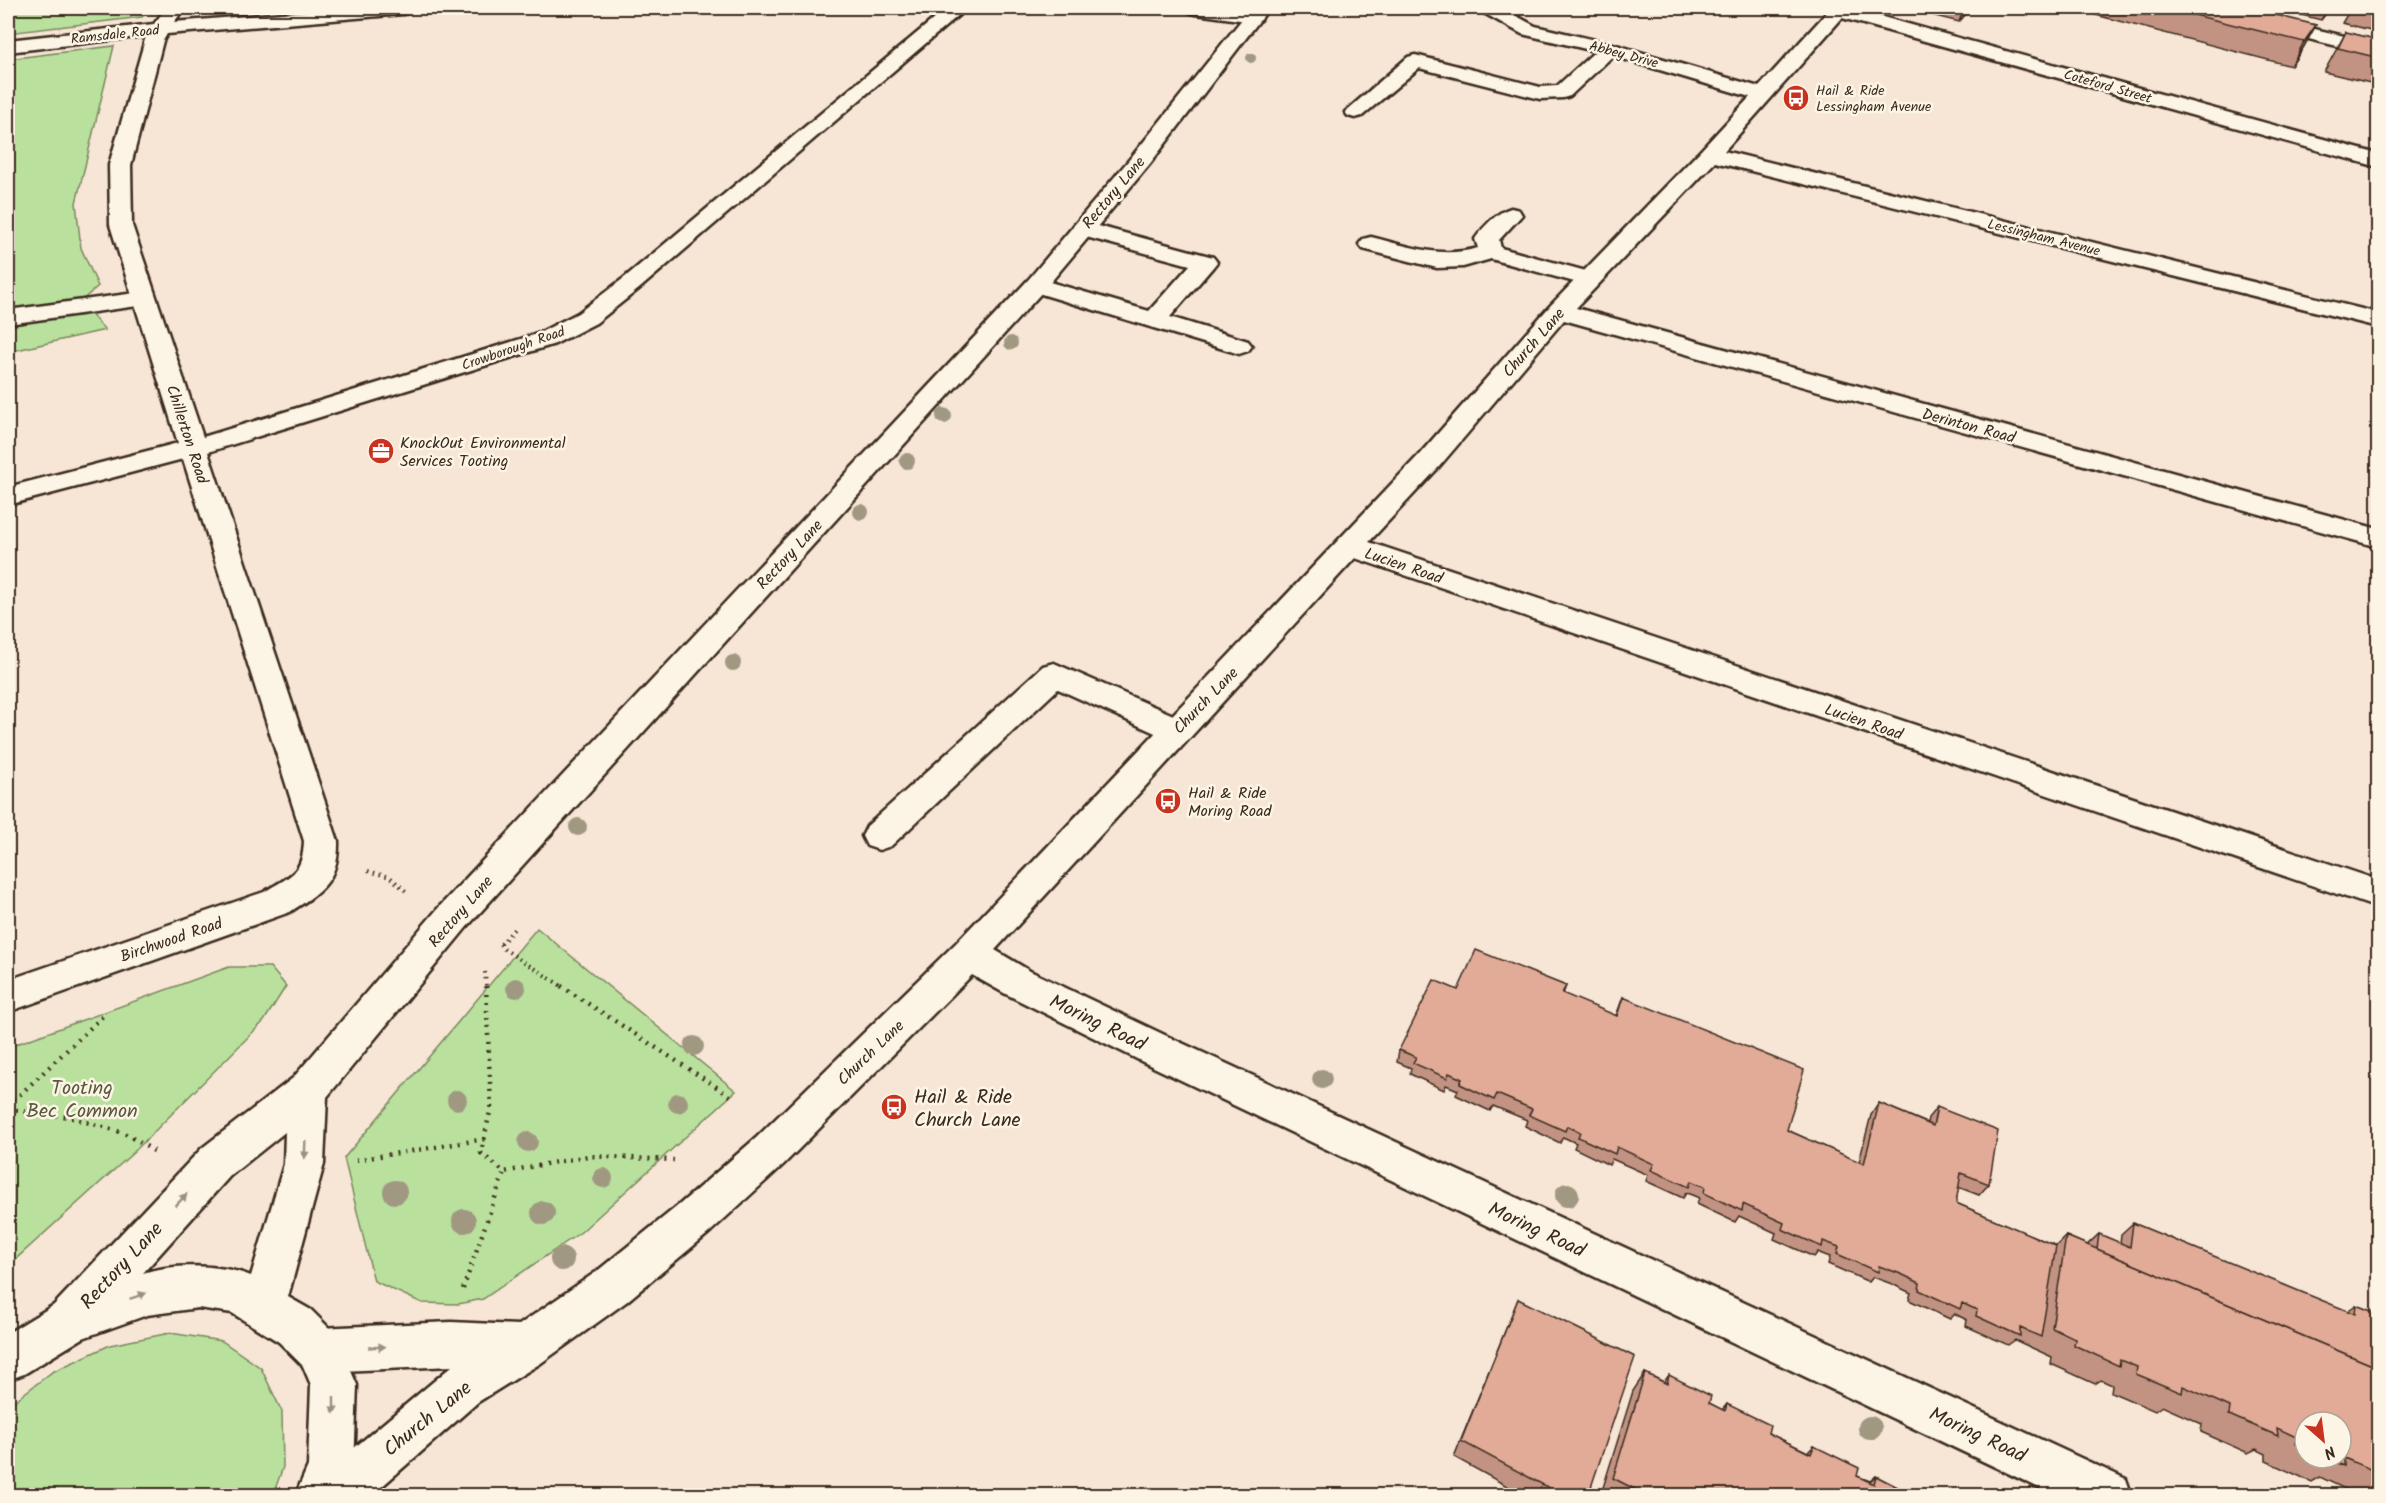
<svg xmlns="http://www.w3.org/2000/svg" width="2386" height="1503" font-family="Kalam,sans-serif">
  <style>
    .green { fill: #b9e19d; stroke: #7a865e; stroke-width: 1.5 }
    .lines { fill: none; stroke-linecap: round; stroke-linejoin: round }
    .service-casing { stroke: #3b2a1e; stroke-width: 5 }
    .minor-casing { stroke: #3b2a1e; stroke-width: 5 }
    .secondary-casing { stroke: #3b2a1e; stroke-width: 5 }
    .path-far2 { stroke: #3b2a1e; stroke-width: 2; stroke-dasharray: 1 3; stroke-linecap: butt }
    .path-far1 { stroke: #3b2a1e; stroke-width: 4; stroke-dasharray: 1.5 4.5; stroke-linecap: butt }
    .path { stroke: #3b2a1e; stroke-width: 4.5; stroke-dasharray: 2 6; stroke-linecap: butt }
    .service { fill: #fcf5e5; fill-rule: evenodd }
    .minor { fill: #fcf5e5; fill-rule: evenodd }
    .secondary { fill: #fcf5e5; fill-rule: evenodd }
    .tree { fill: #a19882 }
    .wall { fill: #c29383; stroke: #3b2a1e; stroke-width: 1.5; fill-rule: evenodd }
    .shaded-wall { fill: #9e786a; stroke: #3b2a1e; stroke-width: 1.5 }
    .building { fill: #e1ab98; stroke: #3b2a1e; stroke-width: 1.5 }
    .oneway { fill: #9c9082 }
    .labels { text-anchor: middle; stroke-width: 5; stroke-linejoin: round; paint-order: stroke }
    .far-street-label { font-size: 14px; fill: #3b2a1e; stroke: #fcf5e5 }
    .far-poi-label { font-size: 14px; fill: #3b2a1e; stroke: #fcf5e5; text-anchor: start }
    .street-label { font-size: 16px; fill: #3b2a1e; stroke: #fcf5e5 }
    .poi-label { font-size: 16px; fill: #3b2a1e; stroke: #fcf5e5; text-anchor: start }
    .near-street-label { font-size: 20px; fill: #3b2a1e; stroke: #fcf5e5 }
    .near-park-label { font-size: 20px; fill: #5a583e; stroke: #fcf5e5 }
    .near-poi-label { font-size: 20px; fill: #3b2a1e; stroke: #fcf5e5; text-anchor: start }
  </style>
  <rect width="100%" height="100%" fill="#f7e6d6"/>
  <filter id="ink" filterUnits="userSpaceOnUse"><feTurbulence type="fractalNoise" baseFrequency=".0167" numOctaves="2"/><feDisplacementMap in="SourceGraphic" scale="12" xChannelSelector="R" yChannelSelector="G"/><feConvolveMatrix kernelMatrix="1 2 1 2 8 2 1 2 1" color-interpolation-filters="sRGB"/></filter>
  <g filter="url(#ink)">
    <!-- green -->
    <g class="green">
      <polygon points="8,8 151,8 142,17 8,33"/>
      <polygon points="114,46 76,203 81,248 98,286 80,302 105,330 8,352 8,59"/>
      <polygon points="537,928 736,1091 581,1232 483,1299 458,1304 422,1303 374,1281 344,1158"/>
      <polygon points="229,967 270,967 286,986 264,1021 134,1152 8,1266 8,1047"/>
      <polygon points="170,1333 222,1341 261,1368 282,1412 283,1467 273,1495 8,1495 8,1406 52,1372 110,1345"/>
    </g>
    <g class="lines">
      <defs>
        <g id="service">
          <polygon points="1609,43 1616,45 1619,49 1616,53 1570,96 1563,98 1540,99 1419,68 1362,116 1355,118 1348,116 1345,112 1408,57 1415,55 1540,87 1557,86 1602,45"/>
          <path d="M 1511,208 L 1519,210 L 1522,215 L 1499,240 L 1501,248 L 1597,274 L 1601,279 L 1597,284 L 1589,286 L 1491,259 L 1463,267 L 1437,268 L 1363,249 L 1359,244 L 1363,239 L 1371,237 C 1409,246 1439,259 1478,248 L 1475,239 C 1483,227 1497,212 1511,208 Z"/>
          <polygon points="1083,222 1213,257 1217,262 1213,267 1170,317 1248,341 1252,346 1248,351 1239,354 1230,351 1028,290 1024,285 1028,280 1036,278 1149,311 1190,265 1075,234 1072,229 1075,224"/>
          <polygon points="143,292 152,294 155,299 152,304 8,324 8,310"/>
          <polygon points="1054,663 1187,721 1191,730 1187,739 1175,742 1058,689 891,846 879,850 867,846 862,836 867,826 1043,666"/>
        </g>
        <g id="minor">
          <path d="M 166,8 L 185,8 L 174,22 L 344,8 L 412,8 L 410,12 L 403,14 L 167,34 L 163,41 L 131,165 L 132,225 L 203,437 L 537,334 L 578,313 L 624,278 L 947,8 L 967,8 L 640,288 L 596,323 L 555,344 L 208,452 L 338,841 C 339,881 321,892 290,912 L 8,1012 L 8,980 L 264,892 C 290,876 303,874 304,841 L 183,459 L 8,505 L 8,487 L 178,443 L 110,225 L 109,165 L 146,36 L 8,52 L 8,40 L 154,24 Z"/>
          <polygon points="1187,8 1233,8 1261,12 1263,16 1261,20 1254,22 1196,14 1189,12"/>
          <polygon points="1480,8 1502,8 1535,26 1616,45 1759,87 1831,8 1850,8 2378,154 2378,167 1842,18 1724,151 2378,313 2378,327 1715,162 1576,308 2378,529 2378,547 1564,320 1438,468 1369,542 2378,880 2378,908 1355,558 995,950 1030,971 1171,1038 2126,1479 2132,1496 2056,1496 1143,1062 1004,993 972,975 784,1164 710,1232 626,1302 541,1363 478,1402 371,1496 311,1496 317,1479 452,1366 319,1372 303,1366 297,1350 303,1334 319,1328 451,1322 519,1325 596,1272 680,1204 756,1138 956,943 1418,456 1550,306 1702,149 1750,97 1603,53 1522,34 1482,12"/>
          <polygon points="2196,8 2226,8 2378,44 2378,56 2198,12"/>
        </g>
        <path id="secondary" d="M 1251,8 L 1269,8 L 1149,165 L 1044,290 L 466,928 L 327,1097 L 324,1164 L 288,1297 L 311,1310 L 335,1334 L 357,1385 L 354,1468 L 343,1496 L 295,1496 L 308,1466 L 311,1385 L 303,1366 L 279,1342 L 232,1313 L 198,1308 L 147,1315 L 83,1338 L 24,1374 L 8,1380 L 8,1333 L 54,1305 L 202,1148 L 293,1078 L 440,906 L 1028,280 L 1133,155 ZM 285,1132 L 284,1164 L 251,1276 C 222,1264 173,1263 143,1273 L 230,1176 Z"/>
      </defs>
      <!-- service casing -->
      <use href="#service" class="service-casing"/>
      <!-- minor casing -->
      <use href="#minor" class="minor-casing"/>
      <!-- secondary casing -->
      <use href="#secondary" class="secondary-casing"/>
      <!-- path-far2 -->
      <polyline class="path-far2" points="1441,8 1449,9"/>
      <!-- path-far1 -->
      <g class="path-far1">
        <polyline points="368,871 390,877 407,892"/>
        <polyline points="500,944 504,949 563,987"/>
        <polyline points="501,944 514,929"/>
        <polyline points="485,972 486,987"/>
      </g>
      <!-- path -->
      <g class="path">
        <polyline points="486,986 491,1107 481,1153 504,1172 588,1156 674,1160"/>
        <polyline points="561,986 735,1099"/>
        <polyline points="8,1106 105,1014"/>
        <polyline points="8,1109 69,1117 124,1133 154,1151"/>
        <polyline points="356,1160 485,1139"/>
        <polyline points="463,1289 504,1172"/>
      </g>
      <!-- service -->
      <use href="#service" class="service"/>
      <!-- minor -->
      <use href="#minor" class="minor"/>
      <!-- secondary -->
      <use href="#secondary" class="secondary"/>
    </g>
    <!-- trees -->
    <g class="tree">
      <circle cx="1251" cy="58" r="5"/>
      <circle cx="1011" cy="343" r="7"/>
      <circle cx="944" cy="416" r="8"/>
      <circle cx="907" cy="461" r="8"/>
      <circle cx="861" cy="512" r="8"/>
      <circle cx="733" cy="663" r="8"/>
      <circle cx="578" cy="827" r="9"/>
      <circle cx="516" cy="988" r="10"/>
      <circle cx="694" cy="1046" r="10"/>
      <circle cx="1322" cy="1079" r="10"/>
      <circle cx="457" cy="1100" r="10"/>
      <circle cx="678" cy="1103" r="10"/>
      <circle cx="528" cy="1142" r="10"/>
      <circle cx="603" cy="1178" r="10"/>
      <circle cx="395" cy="1192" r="12"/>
      <circle cx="1567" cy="1195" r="12"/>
      <circle cx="543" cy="1213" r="12"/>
      <circle cx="464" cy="1221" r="12"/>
      <circle cx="562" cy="1259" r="12"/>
      <circle cx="1870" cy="1428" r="12"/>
    </g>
    <!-- wall -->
    <g class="wall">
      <polygon points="1916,8 1971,8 1959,22 1915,11"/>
      <polygon points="2079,8 2230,8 2248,12 2316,25 2303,48 2291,66 2084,12 2085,9"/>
      <polygon points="2290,8 2330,8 2321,20 2289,12 2291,8"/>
      <polygon points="2351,8 2379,8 2379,32 2342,23"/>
      <polygon points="2346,32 2379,40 2379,85 2324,72"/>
      <path d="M 1566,986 L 1563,994 L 1616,1016 L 1623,997 L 1787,1130 L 1859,1162 L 1871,1115 L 1879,1103 L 1927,1123 L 1928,1118 L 1937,1107 L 1989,1184 L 1979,1195 L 1958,1187 L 1956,1203 L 2056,1246 L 2066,1236 L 2087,1245 L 2099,1234 L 2120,1243 L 2121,1234 L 2133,1223 L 2347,1311 L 2356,1305 L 2379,1314 L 2379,1496 L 2360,1496 L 2320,1477 L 2312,1482 L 2266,1461 L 2266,1454 L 2256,1449 L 2248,1453 L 2201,1432 L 2202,1424 L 2162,1406 L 2155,1411 L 2111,1392 L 2112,1385 L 2101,1380 L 2095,1384 L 2051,1364 L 2052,1357 L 2030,1347 L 2015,1340 L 2008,1345 L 1966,1326 L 1967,1320 L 1955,1314 L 1950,1319 L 1909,1300 L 1911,1293 L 1892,1284 L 1873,1277 L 1869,1282 L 1828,1264 L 1830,1257 L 1822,1254 L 1818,1252 L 1814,1257 L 1774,1239 L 1776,1233 L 1739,1216 L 1735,1222 L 1697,1204 L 1699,1198 L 1692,1195 L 1686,1193 L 1683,1198 L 1646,1181 L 1648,1175 L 1612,1159 L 1609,1165 L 1574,1148 L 1576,1143 L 1563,1137 L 1560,1143 L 1525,1126 L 1527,1120 L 1493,1106 L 1490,1111 L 1456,1095 L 1458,1090 L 1446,1085 L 1444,1090 L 1410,1074 L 1411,1068 L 1397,1062 L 1399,1050 L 1458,990 ZM 2305,1422 L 2341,1458 L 2305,1458 Z"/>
      <polygon points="1518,1299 1588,1496 1525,1496 1454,1457"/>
      <polygon points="1645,1373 1664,1382 1669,1375 1709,1403 1722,1410 1727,1404 1768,1433 1808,1452 1814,1446 1857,1476 1870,1481 1876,1476 1915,1496 1605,1496 1601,1494 1633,1391"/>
    </g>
    <!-- shaded-wall -->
    <g class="shaded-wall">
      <polygon points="1964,8 1971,8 1959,22"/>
      <polygon points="2328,8 2330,8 2321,20"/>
      <polygon points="2316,25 2303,48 2291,66 2304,42"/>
    </g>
    <!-- building -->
    <g class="building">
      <polygon points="2166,8 2230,8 2248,12 2251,9 2316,25 2304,42"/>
      <polygon points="2346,32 2379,40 2379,58 2338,48"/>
      <polygon points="1476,950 1566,986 1562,993 1617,1016 1623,997 1804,1070 1787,1130 1864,1164 1879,1103 1933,1126 1937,1107 1998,1131 1989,1184 1961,1173 1956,1203 2056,1246 2041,1337 2020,1328 2020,1336 1976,1316 1977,1310 1962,1303 1960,1309 1919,1290 1920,1283 1901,1274 1879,1266 1878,1272 1837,1254 1839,1247 1823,1241 1822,1247 1782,1229 1784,1223 1743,1204 1742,1211 1704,1193 1705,1187 1691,1181 1689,1187 1651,1170 1654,1164 1617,1147 1615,1154 1578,1137 1580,1132 1567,1126 1565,1131 1529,1115 1532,1109 1497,1094 1494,1100 1460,1084 1462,1079 1449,1073 1447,1078 1413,1063 1416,1057 1399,1050 1434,980 1458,990"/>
      <polygon points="2133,1223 2355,1314 2356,1305 2379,1314 2379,1368 2097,1249 2099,1234 2130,1247"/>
      <polygon points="2066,1236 2379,1368 2379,1473 2344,1458 2344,1466 2327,1458 2341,1458 2341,1422 2305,1422 2305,1448 2296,1444 2296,1437 2277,1428 2278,1436 2229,1415 2230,1407 2183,1386 2182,1393 2136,1374 2137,1367 2120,1360 2119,1366 2074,1345 2075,1339 2052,1328"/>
      <polygon points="1518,1299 1635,1357 1588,1496 1564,1496 1461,1441"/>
      <polygon points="1645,1373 1667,1384 1669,1375 1711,1396 1709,1403 1725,1411 1727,1404 1770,1425 1768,1433 1811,1454 1814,1446 1859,1468 1857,1476 1874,1484 1876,1476 1915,1496 1648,1496 1613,1478"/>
    </g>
    <!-- one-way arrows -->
    <defs><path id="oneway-solid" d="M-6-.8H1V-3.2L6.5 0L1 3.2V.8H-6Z" transform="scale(1.5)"/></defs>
    <g class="oneway">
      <use href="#oneway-solid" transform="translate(305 1150) rotate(92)"/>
      <use href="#oneway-solid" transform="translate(181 1200) rotate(-47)"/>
      <use href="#oneway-solid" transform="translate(138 1296) rotate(-19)"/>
      <use href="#oneway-solid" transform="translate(377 1347) rotate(-3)"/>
      <use href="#oneway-solid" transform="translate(334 1405) rotate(90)"/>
    </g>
  </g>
  <!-- icons -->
  <defs>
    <symbol id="bus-disc" viewBox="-11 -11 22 22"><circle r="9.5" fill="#c8321e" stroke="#fcf5e5"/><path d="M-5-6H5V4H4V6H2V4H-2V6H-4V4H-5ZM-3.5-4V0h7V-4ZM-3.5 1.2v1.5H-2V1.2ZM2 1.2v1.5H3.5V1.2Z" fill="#fff"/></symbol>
    <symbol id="office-disc" viewBox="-11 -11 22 22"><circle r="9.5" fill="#c8321e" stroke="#fcf5e5"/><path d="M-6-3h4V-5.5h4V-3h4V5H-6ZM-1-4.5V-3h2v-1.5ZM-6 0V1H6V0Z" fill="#fff"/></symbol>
  </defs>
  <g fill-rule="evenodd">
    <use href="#bus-disc" x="1781" y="83" width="30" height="30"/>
    <use href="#office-disc" x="366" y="436" width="30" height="30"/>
    <use href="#bus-disc" x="1153" y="786" width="30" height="30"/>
    <use href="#bus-disc" x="879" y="1092" width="30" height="30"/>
  </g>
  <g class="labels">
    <!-- far-street labels -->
    <g class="far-street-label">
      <text transform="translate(115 34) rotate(-6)" y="5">Ramsdale Road</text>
      <text transform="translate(1624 54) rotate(15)" y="5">Abbey Drive</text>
      <text transform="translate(2108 86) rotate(16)" y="5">Coteford Street</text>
      <text transform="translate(2044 237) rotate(14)" y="5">Lessingham Avenue</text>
      <text transform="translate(513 348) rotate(-19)" y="5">Crowborough Road</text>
    </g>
    <!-- far-poi labels -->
    <g class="far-poi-label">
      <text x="1816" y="95">Hail &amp; Ride<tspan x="1816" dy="16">Lessingham Avenue</tspan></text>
    </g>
    <!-- street labels -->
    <g class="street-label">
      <text transform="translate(1113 192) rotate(-50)" y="6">Rectory Lane</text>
      <text transform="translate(1533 342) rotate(-49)" y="6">Church Lane</text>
      <text transform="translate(1969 425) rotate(15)" y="6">Derinton Road</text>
      <text transform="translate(188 434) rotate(72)" y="6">Chillerton Road</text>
      <text transform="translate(789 554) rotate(-47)" y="6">Rectory Lane</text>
      <text transform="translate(1404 565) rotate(19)" y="6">Lucien Road</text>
      <text transform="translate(1205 700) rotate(-46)" y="6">Church Lane</text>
      <text transform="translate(1864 721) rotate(19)" y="6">Lucien Road</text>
      <text transform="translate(460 911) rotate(-49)" y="6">Rectory Lane</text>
      <text transform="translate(171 939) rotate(-19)" y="6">Birchwood Road</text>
      <text transform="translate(870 1052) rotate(-44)" y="6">Church Lane</text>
    </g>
    <!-- poi labels -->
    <g class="poi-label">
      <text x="400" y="448">KnockOut Environmental<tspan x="400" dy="18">Services Tooting</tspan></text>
      <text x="1188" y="798">Hail &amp; Ride<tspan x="1188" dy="18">Moring Road</tspan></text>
    </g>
    <!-- near-street labels -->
    <g class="near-street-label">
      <text transform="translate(1098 1022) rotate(26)" y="7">Moring Road</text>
      <text transform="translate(1537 1229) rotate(25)" y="7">Moring Road</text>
      <text transform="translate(121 1265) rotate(-47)" y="7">Rectory Lane</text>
      <text transform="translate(427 1418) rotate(-39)" y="7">Church Lane</text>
      <text transform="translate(1978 1434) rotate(25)" y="7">Moring Road</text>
    </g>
    <!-- near-park labels -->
    <g class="near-park-label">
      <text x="82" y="1094">Tooting<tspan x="82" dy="23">Bec Common</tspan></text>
    </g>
    <!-- near-poi labels -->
    <g class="near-poi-label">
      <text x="914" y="1103">Hail &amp; Ride<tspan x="914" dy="23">Church Lane</tspan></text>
    </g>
  </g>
  <!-- margin -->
  <rect width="2386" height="1503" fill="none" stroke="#fcf5e5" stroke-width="30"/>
  <rect x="15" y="15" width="2356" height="1473" fill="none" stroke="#3b2a1e" stroke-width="2" filter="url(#ink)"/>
  <!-- north arrow -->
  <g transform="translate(2323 1440) rotate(152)"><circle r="28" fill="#fcf5e5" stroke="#afa495" stroke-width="1.5"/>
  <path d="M0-4.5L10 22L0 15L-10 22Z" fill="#c8321e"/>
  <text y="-9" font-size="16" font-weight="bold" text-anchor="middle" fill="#3b2a1e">N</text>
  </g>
</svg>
